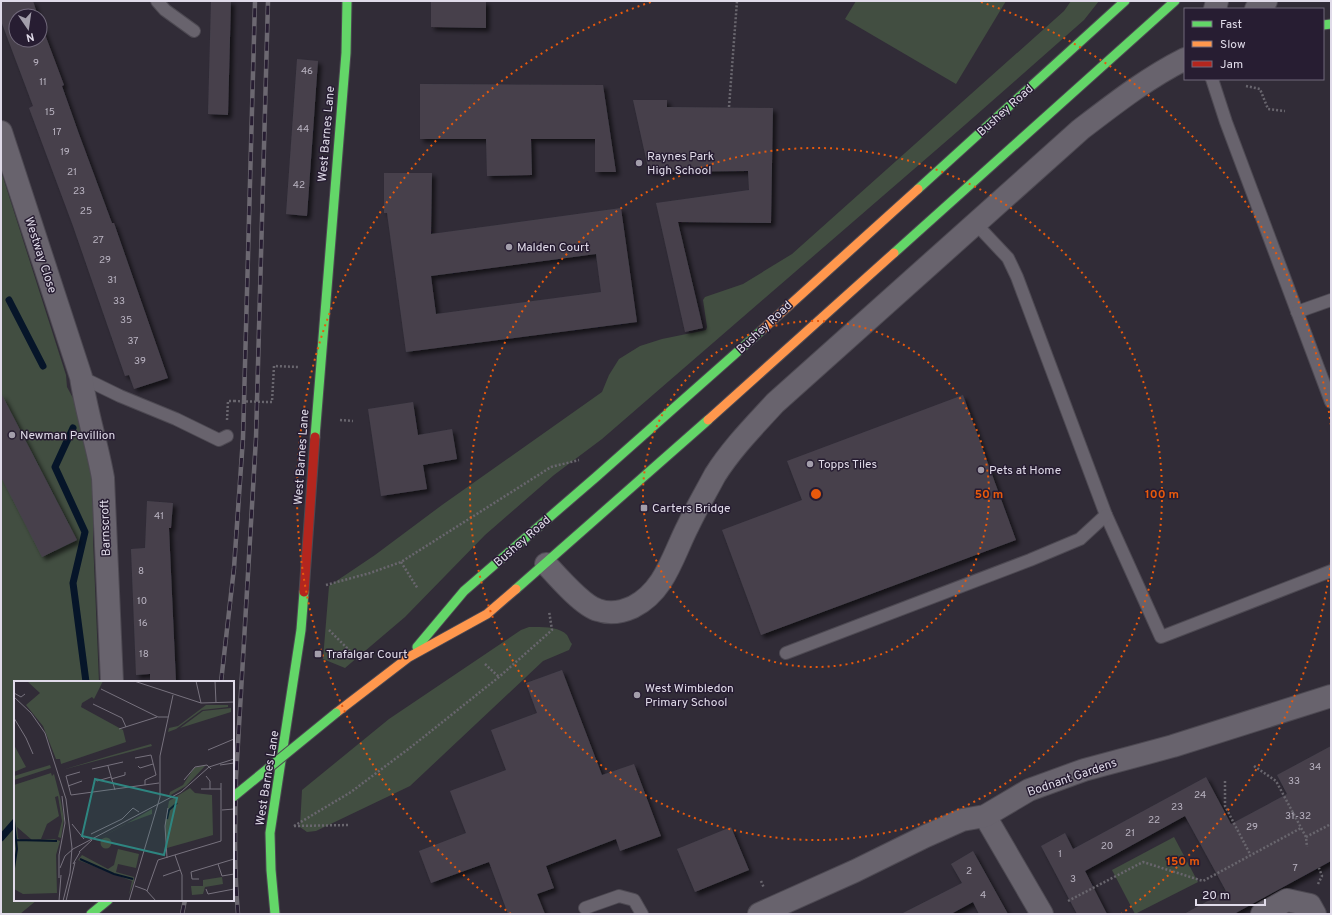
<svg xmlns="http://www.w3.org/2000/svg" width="1332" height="915" font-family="Overpass,sans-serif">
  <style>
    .green { fill: #424e41 }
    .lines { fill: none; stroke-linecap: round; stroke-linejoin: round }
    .stream { stroke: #061529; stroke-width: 7 }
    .building { fill: #46414c; fill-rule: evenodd; filter: url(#shadow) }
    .lane-casing { stroke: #4d4952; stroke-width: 14 }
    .street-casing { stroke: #4d4952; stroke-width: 24 }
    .fast-casing { stroke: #4d4952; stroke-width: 11 }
    .slow-casing { stroke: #4d4952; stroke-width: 11 }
    .jam-casing { stroke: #4d4952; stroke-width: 11 }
    .path { stroke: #69666e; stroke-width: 2.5; stroke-dasharray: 2 2; stroke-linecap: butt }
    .lane { stroke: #68636d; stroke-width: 12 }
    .street { stroke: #68636d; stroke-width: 22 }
    .fast { stroke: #63d668; stroke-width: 9 }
    .slow { stroke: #ff974d; stroke-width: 9 }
    .jam { stroke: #b3261e; stroke-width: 9 }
    .rail-casing { stroke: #6c6871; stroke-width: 4.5 }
    .rail { stroke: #271d32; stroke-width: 3; stroke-dasharray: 9; stroke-linecap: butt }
    .fast-bridge-casing { stroke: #4d4952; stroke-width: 11; stroke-linecap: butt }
    .path-bridge { stroke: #69666e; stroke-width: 2.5; stroke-dasharray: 2 2; stroke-linecap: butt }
    .fast-bridge { stroke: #63d668; stroke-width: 9 }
    .ring { fill: none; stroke: #e8590c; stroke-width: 2; stroke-dasharray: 2 4 }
    .poi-dot { fill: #a39eab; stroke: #271d32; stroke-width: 1.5 }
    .labels { text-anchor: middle; stroke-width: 3; stroke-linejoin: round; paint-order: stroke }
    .number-label { font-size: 10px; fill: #bab4c2 }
    .street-label { font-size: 12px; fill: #e0dbe9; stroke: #271d32 }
    .poi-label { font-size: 12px; fill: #e0dbe9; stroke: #271d32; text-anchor: start }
    .inset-river { fill: none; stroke: #061529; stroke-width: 2 }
    .inset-road { fill: none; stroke: #77727e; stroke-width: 1 }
    .view { fill: #2e8580; fill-opacity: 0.15; stroke: #2e8580; stroke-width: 2 }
    .inset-edge { fill: none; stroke: #e0dbe9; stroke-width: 2 }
    .centre { fill: #e8590c; stroke: #271d32; stroke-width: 2 }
    .ring-label { font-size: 12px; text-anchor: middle; font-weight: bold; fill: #e8590c; stroke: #271d32; stroke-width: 3; stroke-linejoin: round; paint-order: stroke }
  </style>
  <defs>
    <filter id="shadow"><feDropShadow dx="3.5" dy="3.5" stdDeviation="2" flood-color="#0009"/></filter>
  </defs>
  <rect width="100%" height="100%" fill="#312c37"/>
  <!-- green -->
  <g class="green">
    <polygon points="856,1 1006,1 956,84 845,19"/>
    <polygon points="1071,1 1099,1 1084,20 958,131 602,439 554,475 485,535 405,617 345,668 323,659 329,586 375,555 442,505 602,392 609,375 619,359 640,346 662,339 706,330 707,327 703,300 705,297 743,284 792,254 1064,11"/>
    <polygon points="1,171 66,375 67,387 74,400 94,469 93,540 99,682 15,682 15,900 37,900 20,914 1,914"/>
    <path d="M 529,627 C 540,627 559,626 567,635 C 569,638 570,642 572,644 L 569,650 L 543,661 L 410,786 L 316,831 L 307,832 L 300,827 L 302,790 L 389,719 L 521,630 Z"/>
    <polygon points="1174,837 1198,882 1135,914 1112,870"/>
  </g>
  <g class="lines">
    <!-- stream -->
    <g class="stream">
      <polyline points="9,300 43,366"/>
      <polyline points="73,428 55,467 85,532 73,583 86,682"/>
      <polyline points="1,838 15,822"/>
    </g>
  </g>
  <!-- building -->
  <g class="building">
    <polygon points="1,1 33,1 38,16 16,16 16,40 40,40 40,21 64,85 62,86 79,134 112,223 114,223 168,378 134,389 129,375 125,376 73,226 29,108 33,106 1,21"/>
    <polygon points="211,1 231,1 228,115 208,114"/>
    <polygon points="431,1 486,1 486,28 431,27"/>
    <polygon points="297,59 318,61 307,216 286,214"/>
    <polygon points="420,84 603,85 616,172 595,172 595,139 531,139 532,175 487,176 486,139 420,139"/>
    <polygon points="633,100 667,100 667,107 773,108 771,223 678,222 703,328 685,332 656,203 749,190 748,171 649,172"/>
    <path d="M 384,173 L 432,173 L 431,234 L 621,208 L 637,322 L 406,352 L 387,213 L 384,213 ZM 596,254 L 601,292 L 436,314 L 431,276 Z"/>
    <polygon points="1,393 77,540 42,557 1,477"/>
    <polygon points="963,395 1016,540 761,635 722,530 802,500 787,461"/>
    <polygon points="413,402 418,435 452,429 457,459 423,465 427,489 381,496 368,409"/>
    <polygon points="147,501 173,503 171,528 169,528 176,682 150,682 150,674 136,675 131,549 145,548"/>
    <polygon points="562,670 602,775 634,764 661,836 620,851 616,839 546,866 554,888 537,894 545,914 508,914 489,862 431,883 419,851 466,833 450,791 506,770 491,730 537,713 526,683"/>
    <polygon points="1331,746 1331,861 1234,914 1184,914 1226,891 1185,816 1085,871 1107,914 1077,914 1041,846 1065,833 1073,849 1206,777 1231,824 1287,794 1277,775"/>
    <polygon points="731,827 749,870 695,892 677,849"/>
    <polygon points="973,851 1008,914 979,914 973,902 951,914 901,914 962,883 951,864"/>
  </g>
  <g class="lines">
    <defs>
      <g id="lane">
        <polyline points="157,1 165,10 194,31"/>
        <polyline points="1212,79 1226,122 1331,402"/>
        <polyline points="976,224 1008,258 1017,277 1106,515 1161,637 1331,571"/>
        <polyline points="1297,312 1331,300"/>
        <polyline points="81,377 120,396 176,419 219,440 227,436"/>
        <polyline points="786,653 1030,560 1080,539 1106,515"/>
        <polyline points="585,908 619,896 634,900 642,914"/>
      </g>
      <g id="street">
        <polyline points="1215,9 1217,1"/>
        <polyline points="1256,9 1266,1"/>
        <path d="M 1,132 L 81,377 C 86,411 97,444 103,478 L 112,682"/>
        <path d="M 546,564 C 557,576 583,606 598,610 C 609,614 622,612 633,607 C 665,591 673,555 688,526 C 696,509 706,492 715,475 C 732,448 754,426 775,403 L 1080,130 C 1114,104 1147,78 1185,59"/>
        <polyline points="985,816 1042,914"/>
        <polyline points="759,914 855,871 926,836 962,820 985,816 1029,790 1084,770 1173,746 1331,696"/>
        <polyline points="1262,914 1287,900 1310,905 1315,914"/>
      </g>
      <g id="fast">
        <polyline points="1323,25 1331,24"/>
        <polyline points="918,189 1125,1"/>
        <polyline points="894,253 1175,1"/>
        <polyline points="315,437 346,53 347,1"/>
        <polyline points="516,589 708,420"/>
        <polyline points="417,647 464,591 596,477 762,330"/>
        <polyline points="91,914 108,900"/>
        <polyline points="275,914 271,870 270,833 301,630 304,592"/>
      </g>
      <g id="slow">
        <polyline points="762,330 918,189"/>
        <polyline points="708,420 894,253"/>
        <polyline points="336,713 409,657 487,614 516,589"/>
      </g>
      <polyline id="jam" points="304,592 315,437"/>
    </defs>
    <!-- lane casing -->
    <use href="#lane" class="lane-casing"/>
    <!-- street casing -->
    <use href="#street" class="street-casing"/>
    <!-- fast casing -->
    <use href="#fast" class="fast-casing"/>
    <!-- slow casing -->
    <use href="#slow" class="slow-casing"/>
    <!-- jam casing -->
    <use href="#jam" class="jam-casing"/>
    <!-- path -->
    <g class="path">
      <polyline points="1246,86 1260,89 1268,109 1285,111"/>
      <polyline points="729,107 737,1"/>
      <polyline points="266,402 272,402 274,366 298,367"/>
      <polyline points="227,420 228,401 234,401"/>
      <polyline points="340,420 353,421"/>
      <polyline points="401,562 418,589"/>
      <polyline points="326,585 370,573 401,562 551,467 579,460"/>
      <polyline points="329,630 359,660"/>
      <polyline points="485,664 499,677"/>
      <polyline points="1254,766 1276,781 1306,837 1307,847"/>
      <polyline points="1225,781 1225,806 1250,854"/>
      <polyline points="294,826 351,792 411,747 499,677 552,630 549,611"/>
      <polyline points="294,826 349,825"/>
      <polyline points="1306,837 1331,824"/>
      <polyline points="761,881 764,888"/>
      <polyline points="1318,884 1322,876 1319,868"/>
      <polyline points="1068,901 1143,862 1203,881 1301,828"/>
    </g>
    <!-- lane -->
    <use href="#lane" class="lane"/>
    <!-- street -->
    <use href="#street" class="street"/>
    <!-- fast -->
    <use href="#fast" class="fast"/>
    <!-- slow -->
    <use href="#slow" class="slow"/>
    <!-- jam -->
    <use href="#jam" class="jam"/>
    <defs>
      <g id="rail">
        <polyline points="221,682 234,568 243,438 255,1"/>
        <polyline points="182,914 185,900"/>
        <path d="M 238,914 C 234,868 235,823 236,777 L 256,438 L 268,1"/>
      </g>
    </defs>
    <!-- rail casing -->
    <use href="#rail" class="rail-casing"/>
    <!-- rail -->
    <use href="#rail" class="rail"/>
    <defs>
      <polyline id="fast-bridge" points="233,797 336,713"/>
    </defs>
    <!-- fast-bridge casing -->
    <use href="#fast-bridge" class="fast-bridge-casing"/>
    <!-- path-bridge -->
    <polyline class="path-bridge" points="234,401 266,402"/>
    <!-- fast-bridge -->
    <use href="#fast-bridge" class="fast-bridge"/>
  </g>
  <!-- distance rings -->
  <g class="ring">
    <circle cx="816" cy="494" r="173"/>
    <circle cx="816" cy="494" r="346"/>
    <path d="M1331 562A519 519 0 0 1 1121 914M511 914A519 519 0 0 1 651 2M981 2A519 519 0 0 1 1331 426"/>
  </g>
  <!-- markers -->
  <g class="poi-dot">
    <circle cx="639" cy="163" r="4"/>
    <circle cx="509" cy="247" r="4"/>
    <circle cx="12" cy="435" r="4"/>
    <circle cx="810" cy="464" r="4"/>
    <circle cx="981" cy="470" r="4"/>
    <rect x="640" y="504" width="8" height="8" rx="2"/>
    <rect x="314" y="650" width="8" height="8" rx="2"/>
    <circle cx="637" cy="695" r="4"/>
  </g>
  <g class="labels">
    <!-- number labels -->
    <g class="number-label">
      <text x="36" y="66">9</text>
      <text x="307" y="74">46</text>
      <text x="43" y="85">11</text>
      <text x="50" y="115">15</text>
      <text x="303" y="132">44</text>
      <text x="57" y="135">17</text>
      <text x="65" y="155">19</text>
      <text x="72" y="175">21</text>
      <text x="299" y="188">42</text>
      <text x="79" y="194">23</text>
      <text x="86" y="214">25</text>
      <text x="98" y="243">27</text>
      <text x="105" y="263">29</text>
      <text x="112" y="283">31</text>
      <text x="119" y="304">33</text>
      <text x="126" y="323">35</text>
      <text x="133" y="344">37</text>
      <text x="140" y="364">39</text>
      <text x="159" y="519">41</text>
      <text x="141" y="574">8</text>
      <text x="142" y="604">10</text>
      <text x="143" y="626">16</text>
      <text x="144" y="657">18</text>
      <text x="1315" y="770">34</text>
      <text x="1294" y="784">33</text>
      <text x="1200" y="798">24</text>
      <text x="1177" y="810">23</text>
      <text x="1298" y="819">31-32</text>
      <text x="1154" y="823">22</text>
      <text x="1252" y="830">29</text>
      <text x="1130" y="836">21</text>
      <text x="1107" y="849">20</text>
      <text x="1060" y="857">1</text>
      <text x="1295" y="871">7</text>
      <text x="969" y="874">2</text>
      <text x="1073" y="882">3</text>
      <text x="983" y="898">4</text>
    </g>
    <!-- street labels -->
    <g class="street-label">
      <text transform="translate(1005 110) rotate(-42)" y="4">Bushey Road</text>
      <text transform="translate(326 134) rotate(-85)" y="4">West Barnes Lane</text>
      <text transform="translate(41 255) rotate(72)" y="4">Westway Close</text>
      <text transform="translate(764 327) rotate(-43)" y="4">Bushey Road</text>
      <text transform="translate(301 457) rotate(-86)" y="4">West Barnes Lane</text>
      <text transform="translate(105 528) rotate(-92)" y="4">Barnscroft</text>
      <text transform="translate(522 541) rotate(-41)" y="4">Bushey Road</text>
      <text transform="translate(1072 777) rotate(-19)" y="4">Bodnant Gardens</text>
      <text transform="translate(267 778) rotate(-81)" y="4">West Barnes Lane</text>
    </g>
    <!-- poi labels -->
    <g class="poi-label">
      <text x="647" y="160">Raynes Park<tspan x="647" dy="14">High School</tspan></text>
      <text x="517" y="251">Malden Court</text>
      <text x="20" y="439">Newman Pavillion</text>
      <text x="818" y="468">Topps Tiles</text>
      <text x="989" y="474">Pets at Home</text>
      <text x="652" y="512">Carters Bridge</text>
      <text x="326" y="658">Trafalgar Court</text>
      <text x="645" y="692">West Wimbledon<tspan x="645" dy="14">Primary School</tspan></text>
    </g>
  </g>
  <!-- overview -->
  <g transform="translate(14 681)">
    <rect width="220" height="220" fill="#312c37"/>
    <path d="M 13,0 L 89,0 L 80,18 L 78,16 L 68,22 L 67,26 L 109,49 L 112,61 L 47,83 L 46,78 L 42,78 L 29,45 L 12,24 L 26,12 ZM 192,24 L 214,24 L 214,26 L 188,29 L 162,48 L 154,51 L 155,47 L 164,45 ZM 217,27 L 217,31 L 166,47 L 189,30 ZM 137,63 L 138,65 L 48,89 L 95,75 ZM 0,64 L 12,86 L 0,91 ZM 36,84 L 37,87 L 0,99 L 0,95 ZM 192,84 L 172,105 L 155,115 L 156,111 L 169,104 L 180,87 ZM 37,92 L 38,95 L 40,93 L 46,116 L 50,138 L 47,157 L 44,156 L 48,140 L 44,115 L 41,116 L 45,135 L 33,143 L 27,158 L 18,159 L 3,146 L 4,157 L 8,160 L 40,158 L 46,160 L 42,174 L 43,212 L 9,213 L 0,208 L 0,104 ZM 176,107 L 181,112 L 198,114 L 199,154 L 153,167 L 151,143 L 155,120 ZM 138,128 L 138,133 L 111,143 L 78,162 ZM86.5 162a5.5 5.5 0 1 1 11 0a5.5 5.5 0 1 1-11 0ZM 104,168 L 125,173 L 122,187 L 104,183 L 102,191 L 120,196 L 120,200 L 115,214 L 118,200 L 64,179 L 68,174 L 94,188 L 100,184 ZM 208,196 L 209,203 L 191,206 L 189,213 L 178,214 L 177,205 L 189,205 L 189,199 Z" fill="#424e41"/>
    <path class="inset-river" d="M 153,138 L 155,129 L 163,122M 0,140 L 3,168 L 0,187M 2,159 L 43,160M 66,178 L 100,193 L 119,198"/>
    <path class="inset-road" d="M 120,0 L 187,22 L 220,21M 182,0 L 187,22M 201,0 L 202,22M 87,8 L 144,36 L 154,36M 0,12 L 7,16 L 11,13M 0,16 L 17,32 L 31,52 L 52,118 L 58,167 L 56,192 L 49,220M 79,23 L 108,37 L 112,46M 0,37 L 12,57 L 19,73M 105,48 L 143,36M 194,69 L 220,58M 121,77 L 137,74 L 142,94 L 131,99 L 131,104M 206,84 L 220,82M 94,85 L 101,109M 124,85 L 126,87 L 139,83M 78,88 L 109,81M 66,91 L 52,95 L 57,114 L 145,102M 192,95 L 196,100 L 196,108M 82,98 L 83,100 L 97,96M 97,98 L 111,94 L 111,91M 170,99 L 181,86 L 193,84 L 197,88M 54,105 L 68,100M 187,108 L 207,108M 208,129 L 220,128M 58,143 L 70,158M 77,153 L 108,138 L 119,127 L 125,131M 65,171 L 78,159M 161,174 L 168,194 L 168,220M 153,177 L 151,145 L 154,127M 59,183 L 66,171M 204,183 L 208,195 L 220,193M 46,187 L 51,175 L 59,168 L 167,111 L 195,86 L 220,78M 149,195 L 166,189M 45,197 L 45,174 L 51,142 L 48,115M 185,198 L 178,198 L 177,191 L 220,178M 121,205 L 132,209 L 142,220M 192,208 L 194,213 L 220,208M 133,210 L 144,179 L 207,160 L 207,102M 45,220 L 47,194M 52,220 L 61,181M 115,220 L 146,116 L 146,75 L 159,14"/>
    <path class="view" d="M 81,98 L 163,117 L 150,174 L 68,155 Z"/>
    <rect width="220" height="220" class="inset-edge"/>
  </g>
  <circle cx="816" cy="494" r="6" class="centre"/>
  <g class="ring-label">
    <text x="989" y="498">50 m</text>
    <text x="1162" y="498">100 m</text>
    <text x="1183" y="865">150 m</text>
  </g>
  <!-- border -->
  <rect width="1332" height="915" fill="none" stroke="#e0dbe9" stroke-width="4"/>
  <!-- legend -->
  <rect x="1184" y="8" width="140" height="72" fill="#271d32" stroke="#71697b"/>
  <rect x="1192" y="21" width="20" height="6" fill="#63d668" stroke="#71697b"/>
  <text x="1220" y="28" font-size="12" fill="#e0dbe9">Fast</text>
  <rect x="1192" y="41" width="20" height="6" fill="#ff974d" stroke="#71697b"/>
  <text x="1220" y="48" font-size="12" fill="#e0dbe9">Slow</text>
  <rect x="1192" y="61" width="20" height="6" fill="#b3261e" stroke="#71697b"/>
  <text x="1220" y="68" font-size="12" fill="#e0dbe9">Jam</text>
  <!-- north arrow -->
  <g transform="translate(28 28) rotate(167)"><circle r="19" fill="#271d32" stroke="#71697b"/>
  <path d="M0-3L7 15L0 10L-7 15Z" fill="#a39eab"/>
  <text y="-6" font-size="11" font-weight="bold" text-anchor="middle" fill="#e0dbe9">N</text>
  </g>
  <!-- scale -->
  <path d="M1196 899v6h69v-6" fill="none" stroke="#e0dbe9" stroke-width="2"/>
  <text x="1202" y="899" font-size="12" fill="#e0dbe9" stroke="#271d32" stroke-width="3" paint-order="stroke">20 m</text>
</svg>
